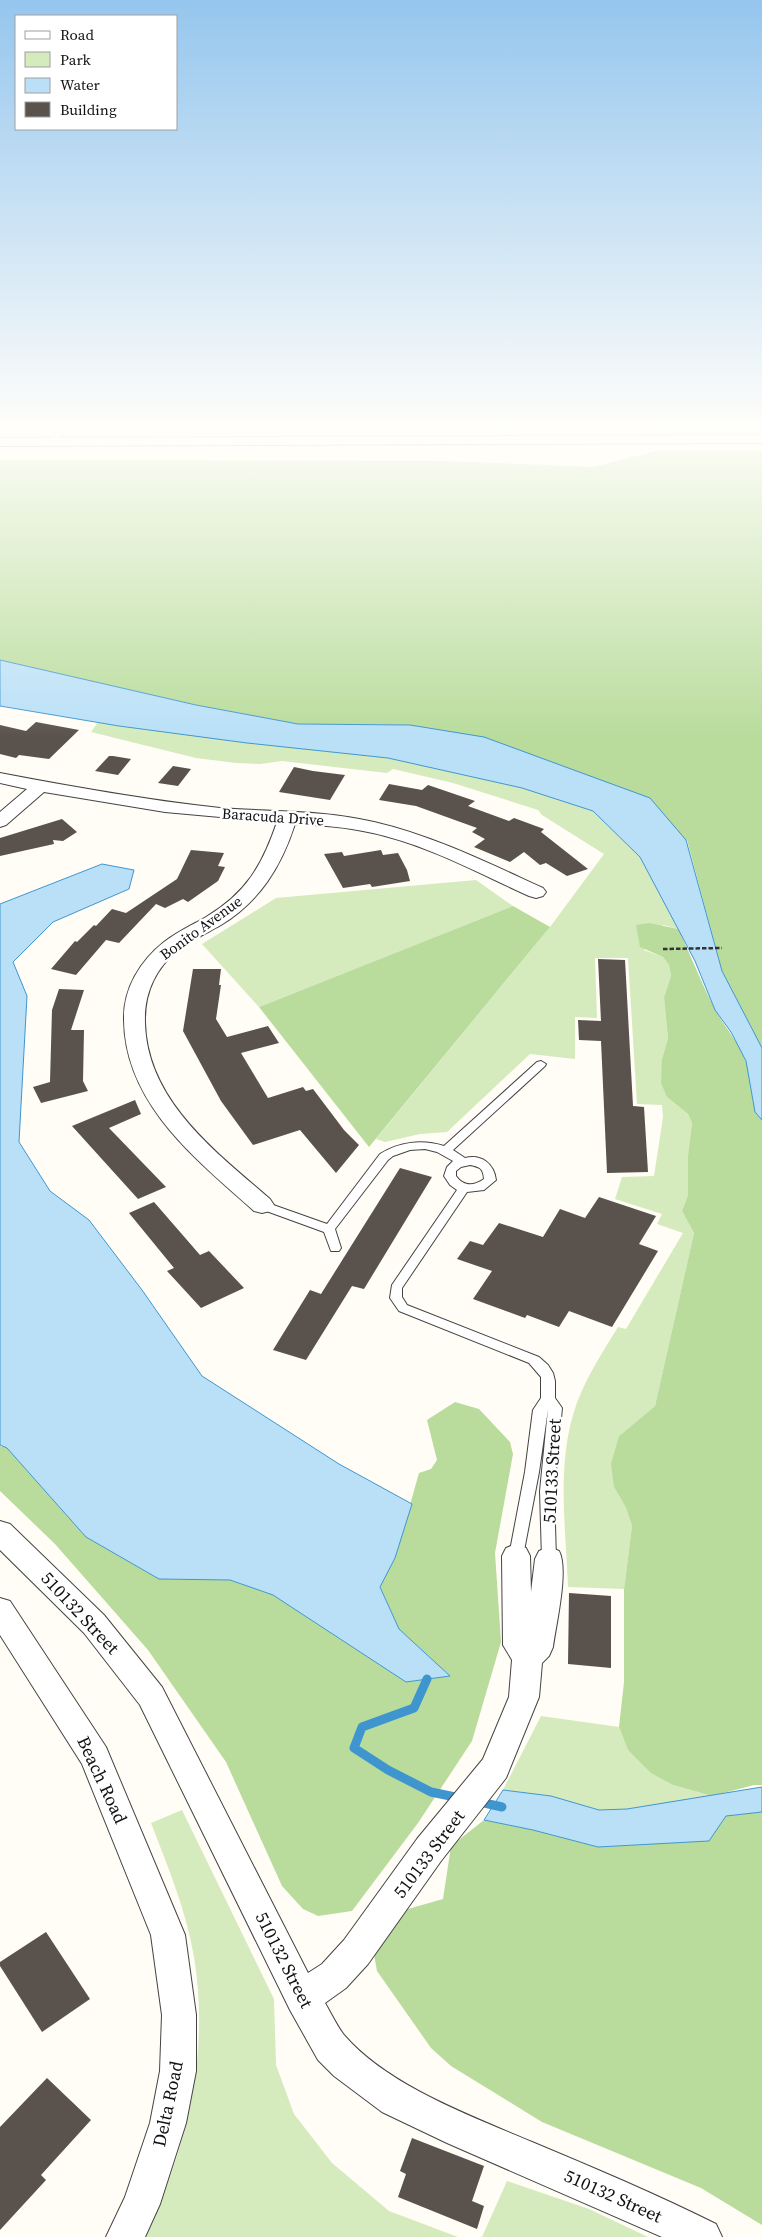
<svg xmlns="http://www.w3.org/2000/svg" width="762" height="2237" font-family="'Source Serif 4',serif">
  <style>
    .green { fill: #d5ebbd }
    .forest { fill: #b9dc9c }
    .pitch { fill: #e6f2cf }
    .water { fill: #b9e0f7; stroke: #3f96cf }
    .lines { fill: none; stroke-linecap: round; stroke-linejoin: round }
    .stream { stroke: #3f96cf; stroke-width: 9 }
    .building { fill: #5a524d }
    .service-casing { stroke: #444; stroke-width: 2 }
    .minor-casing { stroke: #444; stroke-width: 2 }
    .path { stroke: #333; stroke-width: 2.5; stroke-dasharray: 4.5 2; stroke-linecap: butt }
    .service { fill: #fff; fill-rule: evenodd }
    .minor { fill: #fff; fill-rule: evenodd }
    .labels { text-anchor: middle; stroke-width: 5; stroke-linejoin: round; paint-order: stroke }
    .street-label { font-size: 15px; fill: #111; stroke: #fff }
    .near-street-label { font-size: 18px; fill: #111; stroke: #fff }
  </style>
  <rect width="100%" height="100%" fill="#fffdf5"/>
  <!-- green -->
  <g class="green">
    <path d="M 98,722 L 247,743 L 388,758 L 522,788 L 593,811 L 640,857 L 678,929 L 663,925 L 644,950 L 663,957 L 669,965 L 671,976 L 664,997 L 668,1040 L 662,1059 L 667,1097 L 688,1114 L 692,1123 L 688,1157 L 688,1195 L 682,1211 L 694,1233 L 655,1406 L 619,1436 L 614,1487 L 626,1508 L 632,1526 L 624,1589 L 568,1587 C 566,1531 557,1470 573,1415 C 582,1383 601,1355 618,1327 L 626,1329 L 683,1233 L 657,1224 L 662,1214 L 615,1199 L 622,1177 L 654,1176 L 663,1117 L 662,1105 L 637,1104 L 628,958 L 595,958 L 597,1018 L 575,1017 L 575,1059 L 530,1054 L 447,1132 L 420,1134 L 385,1142 L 376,1139 L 550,927 L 604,854 L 542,815 L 538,810 L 453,783 L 393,769 L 387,773 L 282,761 L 260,764 L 236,763 L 196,758 L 91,732 Z"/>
    <polygon points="476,880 513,906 259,1007 202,944 276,898"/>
    <polygon points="541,1716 619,1727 628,1750 673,1785 712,1796 627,1809 599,1810 551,1796 503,1790"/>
    <path d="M 182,1810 L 274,1999 L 276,2065 L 294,2114 L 332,2163 L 389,2211 L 458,2237 L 144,2237 C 187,2150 210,2054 194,1957 C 186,1910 168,1867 151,1823 Z"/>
    <polygon points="507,2181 589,2209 648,2237 482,2237"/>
  </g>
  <!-- forest -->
  <g class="forest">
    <polygon points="656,451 762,451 762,1048 722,971 687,840 410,725 298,724 196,705 0,660 0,460 444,461 593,467"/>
    <polygon points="513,906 550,927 369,1147 259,1007"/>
    <path d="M 649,923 L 678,929 C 691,955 701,983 715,1009 C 724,1027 739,1042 746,1062 C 752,1081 749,1103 762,1120 L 762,1785 L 754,1785 L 712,1796 L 673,1785 L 651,1773 L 628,1750 L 619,1727 L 624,1682 L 624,1589 L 632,1526 L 626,1508 L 614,1487 L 611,1464 L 619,1436 L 655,1406 L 694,1233 L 682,1211 L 688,1195 L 688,1156 L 692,1123 L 688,1114 L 667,1097 L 661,1083 L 662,1059 L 668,1039 L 664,997 L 671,976 L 669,965 L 663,957 L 640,947 L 636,925 Z"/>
    <polygon points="455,1402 479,1409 510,1442 513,1454 495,1553 501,1642 472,1741 418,1823 352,1911 318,1916 303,1909 282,1886 226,1762 148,1650 55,1544 0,1491 0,1446 7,1448 86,1537 159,1579 230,1580 273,1595 406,1682 450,1676 399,1629 380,1586 395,1558 419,1473 431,1469 437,1460 427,1420"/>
    <polygon points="762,1812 762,2225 701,2188 542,2122 451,2066 431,2048 377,1971 373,1949 401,1911 443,1899 451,1846 484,1820 533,1830 598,1847 708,1841 726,1816"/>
  </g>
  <!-- pitch -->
  <polygon class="pitch" points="671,425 762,425 762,433 658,433"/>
  <!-- water -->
  <g class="water">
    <polygon points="0,660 196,705 298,724 410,725 484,737 650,798 686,840 722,971 762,1048 762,1120 755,1112 746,1061 731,1032 715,1010 695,961 640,857 593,811 522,788 388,758 247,743 119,726 0,706"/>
    <polygon points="102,864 134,870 129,889 53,922 13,962 27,996 19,1142 50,1191 89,1220 142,1290 202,1376 339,1464 412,1504 395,1558 380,1587 399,1629 450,1676 406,1682 273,1595 230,1580 159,1579 86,1537 7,1448 0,1445 0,904"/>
    <polygon points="762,1787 762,1812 726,1816 709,1841 598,1847 533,1830 484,1820 503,1790 551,1796 599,1810 627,1809"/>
  </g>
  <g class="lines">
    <!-- stream -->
    <g class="stream">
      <polyline points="427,1679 414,1708 362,1727 354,1748 388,1770 431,1792 460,1798"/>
      <polyline points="480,1802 502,1807"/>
    </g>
  </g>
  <!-- building -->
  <g class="building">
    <polygon points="36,722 79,730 49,759 19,755 16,758 0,754 0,725 26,731"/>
    <polygon points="109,756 113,756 131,759 118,775 95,771"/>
    <polygon points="173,766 191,769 178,786 158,783"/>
    <polygon points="294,767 313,771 345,775 330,800 279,792"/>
    <polygon points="389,784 422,790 428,785 475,801 468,806 509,821 514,818 544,829 541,832 588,869 567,876 546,863 540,865 524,852 510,862 474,847 485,839 472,832 477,828 416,806 379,800"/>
    <polygon points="62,819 77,832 63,841 53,840 54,844 0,856 0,838"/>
    <polygon points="191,850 224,853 218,866 225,867 218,881 188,902 183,899 165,908 156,904 119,943 106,940 76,975 51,969 75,941 77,942 94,925 96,926 112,909 126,913 177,879"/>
    <polygon points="381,850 383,855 398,853 407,870 410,881 372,887 370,884 343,888 324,854 342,852 344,856"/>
    <polygon points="598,959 625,960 633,1106 644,1107 648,1172 607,1173 601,1041 579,1040 578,1020 601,1021"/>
    <polygon points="193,969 221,969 219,985 221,985 216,1019 227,1037 268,1026 279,1043 241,1053 268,1098 303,1087 306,1091 313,1089 344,1130 359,1145 336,1173 300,1130 253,1145 221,1101 183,1031"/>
    <polygon points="59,989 84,990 71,1030 84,1030 83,1081 88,1091 41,1103 33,1087 50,1082 52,1010"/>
    <polygon points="135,1100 141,1114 109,1128 166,1187 138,1199 72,1126"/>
    <polygon points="400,1168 432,1177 364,1289 352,1286 306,1360 273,1350 310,1290 321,1294"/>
    <polygon points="599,1197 656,1216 639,1244 658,1251 612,1327 569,1311 559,1327 527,1315 525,1318 473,1299 492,1271 457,1259 470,1241 483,1245 499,1223 543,1237 560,1209 585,1218"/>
    <polygon points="154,1202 200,1255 209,1251 244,1288 201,1308 167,1271 174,1268 129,1213"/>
    <polygon points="569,1593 611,1596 611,1668 568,1664"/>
    <polygon points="46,1932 90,1999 42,2032 0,1966 0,1962"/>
    <polygon points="47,2078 91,2120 41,2175 46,2180 0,2230 0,2127"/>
    <polygon points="412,2138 484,2166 472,2201 484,2206 477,2229 398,2197 406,2174 400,2171"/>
  </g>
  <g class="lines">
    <defs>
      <g id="service">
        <polygon points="61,425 67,425 56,443 52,443 51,442"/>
        <path d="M 541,1061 L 546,1064 L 545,1066 L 453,1150 L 465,1158 C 482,1154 494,1164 496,1180 L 484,1190 L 467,1192 L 402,1288 L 402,1297 L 407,1305 L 539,1357 L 548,1365 L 553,1373 L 555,1381 L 555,1398 L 562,1408 L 554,1491 L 556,1559 L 554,1563 L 549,1565 L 544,1563 L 542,1559 L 540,1491 L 548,1409 L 539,1472 L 523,1556 L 521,1560 L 516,1562 L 511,1560 L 509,1556 L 525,1472 L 533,1410 L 541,1398 L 541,1377 L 529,1363 L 399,1311 L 390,1298 L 392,1285 L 457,1190 L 450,1185 L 444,1176 L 447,1167 L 453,1161 L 437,1152 L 425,1149 L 410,1150 L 393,1156 L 388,1160 L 335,1229 L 341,1248 L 339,1251 L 331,1251 L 324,1232 L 258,1208 L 256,1205 L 262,1201 L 327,1224 L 380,1154 C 399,1142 422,1139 444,1146 L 537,1062 ZM 470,1165 C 480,1167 483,1168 484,1179 C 474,1186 464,1187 456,1176 L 456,1171 L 461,1167 Z"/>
      </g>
      <g id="minor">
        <polygon points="762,435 762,443 0,446 0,438"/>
        <path d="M 0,773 C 73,787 146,800 220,808 C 271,812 324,810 374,822 C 434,836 488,863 543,888 L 546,892 L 543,896 L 536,898 L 529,896 C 482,875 435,849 385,836 C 356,828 325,825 295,824 C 281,867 260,901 221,925 C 207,933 191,940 178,950 C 155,969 144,994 145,1023 C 147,1101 216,1152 270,1199 L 274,1205 L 270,1211 L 262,1213 L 254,1211 C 196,1159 125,1104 124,1020 C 123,989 140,961 164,942 C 177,932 192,925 206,917 C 246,893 262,866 277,822 L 165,812 L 44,792 L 6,825 L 0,827 L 0,812 L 27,789 L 0,783 Z"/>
        <path d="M 0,1521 L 10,1524 L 104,1615 L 162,1687 L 308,1973 L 322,1964 L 344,1940 L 417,1839 L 483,1759 L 509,1697 L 512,1660 L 503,1645 L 502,1556 L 506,1548 L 516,1544 L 526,1548 L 530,1556 L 531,1592 L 535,1559 L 539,1551 L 549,1547 L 559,1551 C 569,1570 556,1624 553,1647 L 549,1656 L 542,1663 L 539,1697 L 506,1778 L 441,1861 L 368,1964 L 346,1988 L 325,2003 C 331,2013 337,2026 344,2035 C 388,2086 471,2116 532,2142 C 594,2168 656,2194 716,2224 L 722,2237 L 662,2237 L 447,2143 L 382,2112 L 334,2076 L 318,2060 L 290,2010 L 140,1705 L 84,1633 L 0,1550 Z"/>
        <polygon points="0,1598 10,1601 106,1747 185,1935 196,2015 196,2071 186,2123 160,2204 145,2237 106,2237 125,2197 150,2123 160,2071 162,2015 151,1935 82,1764 0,1635"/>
      </g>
    </defs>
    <!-- service casing -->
    <use href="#service" class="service-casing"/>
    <!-- minor casing -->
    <use href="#minor" class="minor-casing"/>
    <!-- path -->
    <polyline class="path" points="663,949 722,948"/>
    <!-- service -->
    <use href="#service" class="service"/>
    <!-- minor -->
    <use href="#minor" class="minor"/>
  </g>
  <!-- sky -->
  <linearGradient id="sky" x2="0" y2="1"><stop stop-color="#95c6ee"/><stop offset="0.58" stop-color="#fffefa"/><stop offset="1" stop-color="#fffefa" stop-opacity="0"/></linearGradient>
  <rect width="762" height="738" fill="url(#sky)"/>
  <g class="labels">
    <!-- street labels -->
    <g class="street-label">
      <text transform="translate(273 817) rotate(4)" y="5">Baracuda Drive</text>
      <text transform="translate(201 928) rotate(-36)" y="5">Bonito Avenue</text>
    </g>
    <!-- near-street labels -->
    <g class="near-street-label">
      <text transform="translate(552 1471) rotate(-87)" y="6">510133 Street</text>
      <text transform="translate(80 1613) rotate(47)" y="6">510132 Street</text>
      <text transform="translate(102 1780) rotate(65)" y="6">Beach Road</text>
      <text transform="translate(429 1854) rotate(-53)" y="6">510133 Street</text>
      <text transform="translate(284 1960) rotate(63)" y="6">510132 Street</text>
      <text transform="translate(168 2104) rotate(-78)" y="6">Delta Road</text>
      <text transform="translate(613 2196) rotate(24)" y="6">510132 Street</text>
    </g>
  </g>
  <!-- legend -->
  <rect x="15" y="15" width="162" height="115" fill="#ffffff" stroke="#a0a0a0"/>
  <rect x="25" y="31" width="25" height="8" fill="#ffffff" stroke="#a0a0a0"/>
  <text x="60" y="40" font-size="15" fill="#111111">Road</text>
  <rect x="25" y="52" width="25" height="15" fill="#d5ebbd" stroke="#a0a0a0"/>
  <text x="60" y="65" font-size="15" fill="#111111">Park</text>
  <rect x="25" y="78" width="25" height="15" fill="#b9e0f7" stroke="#a0a0a0"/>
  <text x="60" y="90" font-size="15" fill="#111111">Water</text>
  <rect x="25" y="102" width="25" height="15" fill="#5a524d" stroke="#a0a0a0"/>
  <text x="60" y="115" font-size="15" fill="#111111">Building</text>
</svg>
